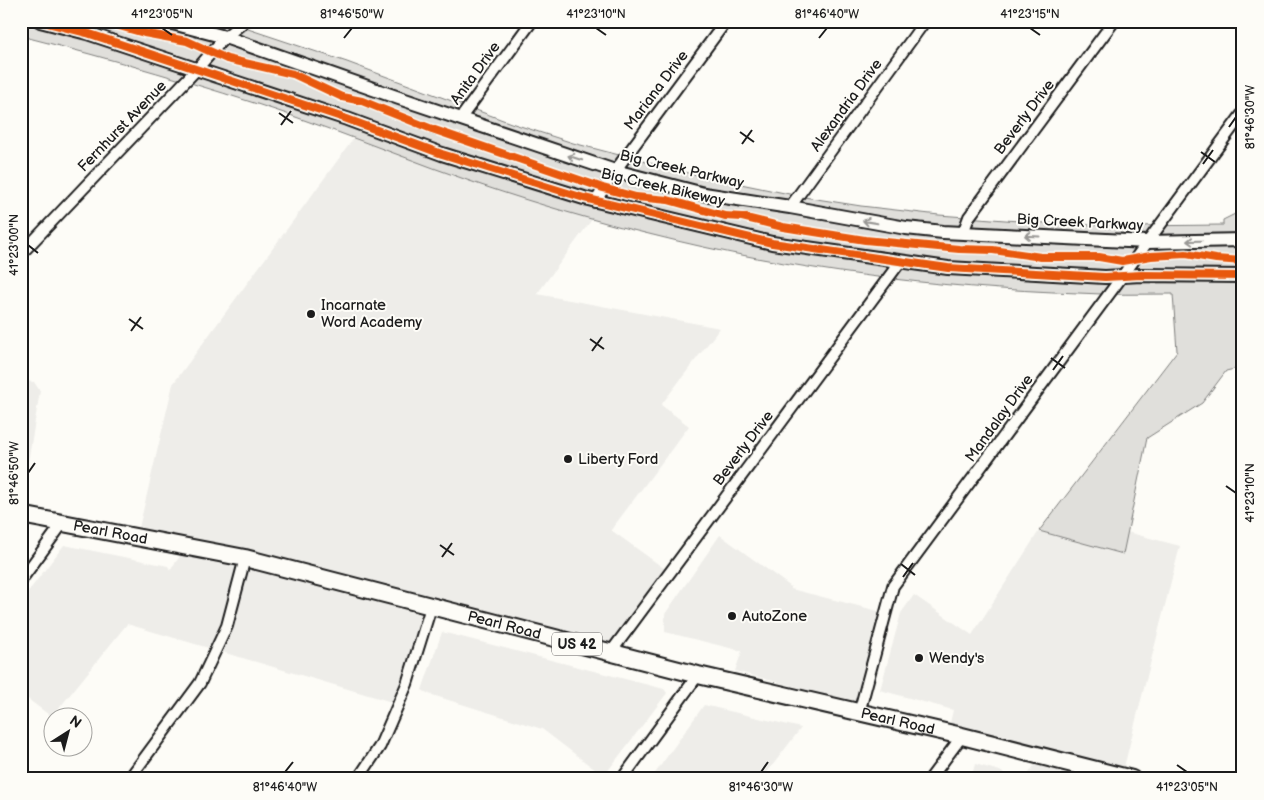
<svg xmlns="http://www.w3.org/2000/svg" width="1264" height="800" font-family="'Balsamiq Sans',sans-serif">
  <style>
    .built { fill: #eeede9 }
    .green { fill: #e0dfdb; stroke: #7e7e7c }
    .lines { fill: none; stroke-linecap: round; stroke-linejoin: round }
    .minor-casing { stroke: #1c1c1c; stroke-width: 14 }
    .tertiary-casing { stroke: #1c1c1c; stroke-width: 16 }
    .primary-casing { stroke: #1c1c1c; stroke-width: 20 }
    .minor { stroke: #fdfcf7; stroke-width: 10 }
    .tertiary { stroke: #fdfcf7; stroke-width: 12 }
    .primary { stroke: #fdfcf7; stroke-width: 16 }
    .cycleway-casing { stroke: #fdfcf7; stroke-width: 11 }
    .cycleway { stroke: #e8590c; stroke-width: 8 }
    .oneway { stroke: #989794 }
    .ticks { fill: none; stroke: #1c1c1c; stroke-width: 2 }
    .poi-dot { fill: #1c1c1c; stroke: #fdfcf7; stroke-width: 2 }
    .labels { text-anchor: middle; stroke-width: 4; stroke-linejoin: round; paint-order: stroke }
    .shield { fill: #fdfcf7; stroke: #605f5e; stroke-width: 1 }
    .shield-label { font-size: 14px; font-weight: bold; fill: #1c1c1c }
    .street-label { font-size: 15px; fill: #1c1c1c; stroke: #fdfcf7 }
    .poi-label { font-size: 15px; fill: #1c1c1c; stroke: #fdfcf7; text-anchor: start }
    .neatline { fill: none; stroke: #1c1c1c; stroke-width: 2 }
    .ticks-label { font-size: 12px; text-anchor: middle; fill: #1c1c1c }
  </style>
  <rect width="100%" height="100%" fill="#fdfcf7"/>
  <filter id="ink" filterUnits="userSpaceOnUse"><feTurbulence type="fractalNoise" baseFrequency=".02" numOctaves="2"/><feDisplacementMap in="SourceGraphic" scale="10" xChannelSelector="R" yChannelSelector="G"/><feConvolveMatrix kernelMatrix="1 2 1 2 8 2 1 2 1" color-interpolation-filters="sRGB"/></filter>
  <g filter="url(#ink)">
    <!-- built -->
    <g class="built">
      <polygon points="354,138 480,184 536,203 593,218 537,294 720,328 661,405 689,426 611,530 665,569 608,645 248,552 139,528 173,384"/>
      <polygon points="25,381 34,382 40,391 24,486 21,486 21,383"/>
      <polygon points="1039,531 1122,554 1127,532 1180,546 1121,779 1025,779 1044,751 949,727 953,710 880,690 901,613 914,595 972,635"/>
      <polygon points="720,535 791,587 791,589 882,612 857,703 735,671 742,651 665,632 665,614"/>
      <polygon points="64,545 168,566 170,570 183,552 256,567 423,611 406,669 392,702 127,624 52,717 21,694 21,601"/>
      <polygon points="442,632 664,689 667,693 607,772 597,771 542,729 429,694 422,690"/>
      <polygon points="704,705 801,728 762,779 651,779"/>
      <polygon points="975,764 1000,771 1012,779 950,779 955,772 972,775"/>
    </g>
    <!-- green -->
    <path class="green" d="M 21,21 L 224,21 L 347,62 L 511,123 L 573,143 L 692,174 L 804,197 L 861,206 L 939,215 L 1058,224 L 1128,226 L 1223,225 L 1223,220 L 1243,210 L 1243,367 L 1226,371 L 1202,403 L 1147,438 L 1123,554 L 1039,531 L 1177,351 L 1173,294 C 1141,294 1109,295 1078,293 C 935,288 791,270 653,235 C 595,221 537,204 481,185 C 417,163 354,137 290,115 C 202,85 112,59 21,36 Z"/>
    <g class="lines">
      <defs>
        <g id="minor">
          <polyline points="460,119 532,21"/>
          <polyline points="595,202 615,171 726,21"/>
          <polyline points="790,207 925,21"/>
          <polyline points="963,233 969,217 1114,21"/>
          <polyline points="21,254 197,69 225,37 245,21"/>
          <polyline points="21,580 62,524"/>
          <polyline points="611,652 900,262"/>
          <polyline points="859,713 893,586 1243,113"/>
          <polyline points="129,779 200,683 227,626 245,558"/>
          <polyline points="358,779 380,746 407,684 431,607"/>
          <polyline points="622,779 698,675"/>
          <polyline points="930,779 962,736"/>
        </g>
        <g id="tertiary">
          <polyline points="40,21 87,33 347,119 442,154 584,198 772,243 948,268 1105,277 1141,275 1243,276"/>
          <polyline points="165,21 225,37 399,98 615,171 704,194 790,207 906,228 943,232 1147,242 1243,240"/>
        </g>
        <g id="primary">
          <path id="s1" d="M 21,515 L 245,558 L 698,675 L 962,736 L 1132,779"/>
        </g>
      </defs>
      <!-- minor casing -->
      <use href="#minor" class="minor-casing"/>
      <!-- tertiary casing -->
      <use href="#tertiary" class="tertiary-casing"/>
      <!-- primary casing -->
      <use href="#primary" class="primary-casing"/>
      <!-- minor -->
      <use href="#minor" class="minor"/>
      <!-- tertiary -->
      <use href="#tertiary" class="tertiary"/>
      <!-- primary -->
      <use href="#primary" class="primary"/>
      <defs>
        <g id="cycleway">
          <polyline points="40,21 87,33 347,119 442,154 584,198 772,243 948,268 1105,277 1141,275 1243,276"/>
          <polyline points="101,21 144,33 187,41 227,59 293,74 342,97 362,101 432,129 603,188 636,197 668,200 725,216 742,217 783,227 865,240 959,249 993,250 1041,257 1099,257 1122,261 1151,256 1186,254 1216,259 1243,261"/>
        </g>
      </defs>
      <!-- cycleway casing -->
      <use href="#cycleway" class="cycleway-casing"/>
      <!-- cycleway -->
      <use href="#cycleway" class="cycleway"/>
    </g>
    <!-- one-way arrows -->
    <defs><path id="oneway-shaft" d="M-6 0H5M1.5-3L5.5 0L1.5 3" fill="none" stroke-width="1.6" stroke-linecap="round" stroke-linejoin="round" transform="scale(1.25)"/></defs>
    <g class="oneway">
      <use href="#oneway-shaft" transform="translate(575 158) rotate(-162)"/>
      <use href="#oneway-shaft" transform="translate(870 222) rotate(-170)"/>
      <use href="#oneway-shaft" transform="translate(1032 236) rotate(-177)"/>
      <use href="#oneway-shaft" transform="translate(1194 241) rotate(179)"/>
    </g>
  </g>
  <!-- ticks -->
  <path class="ticks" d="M 162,28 L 172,35M 596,28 L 606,35M 1030,28 L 1040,35M 344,38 L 352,28M 819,38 L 827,28M 279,113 L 293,123M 281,125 L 291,111M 1229,127 L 1236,117M 740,132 L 754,142M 742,144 L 752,130M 1201,152 L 1215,162M 1203,164 L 1213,150M 28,245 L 38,253M 129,319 L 143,329M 131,331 L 141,317M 590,339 L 604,349M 592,351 L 602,337M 1051,358 L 1065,368M 1053,370 L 1063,356M 28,473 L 35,463M 1226,486 L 1236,493M 440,545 L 454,555M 442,557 L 452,543M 901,564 L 915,575M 903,577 L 913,563M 1177,765 L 1187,772M 285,772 L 293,762M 761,772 L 768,762"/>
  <!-- markers -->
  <g class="poi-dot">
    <circle cx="311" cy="314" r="5"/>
    <circle cx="568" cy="459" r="5"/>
    <circle cx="732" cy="616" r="5"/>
    <circle cx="919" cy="658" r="5"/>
  </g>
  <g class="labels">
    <!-- shield labels -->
    <rect class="shield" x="552" y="632.5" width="50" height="23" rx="4"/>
    <g class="shield-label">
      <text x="577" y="649">US 42</text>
    </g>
    <!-- street labels -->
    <g class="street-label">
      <text transform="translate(475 73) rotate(-54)" y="5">Anita Drive</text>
      <text transform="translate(656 90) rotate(-53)" y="5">Mariana Drive</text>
      <text transform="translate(846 105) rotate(-54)" y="5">Alexandria Drive</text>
      <text transform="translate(1024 117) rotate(-53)" y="5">Beverly Drive</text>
      <text transform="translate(122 126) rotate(-46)" y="5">Fernhurst Avenue</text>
      <text transform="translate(682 169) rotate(13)" y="5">Big Creek Parkway</text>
      <text transform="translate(663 187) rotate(13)" y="5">Big Creek Bikeway</text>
      <text transform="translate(1080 222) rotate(3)" y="5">Big Creek Parkway</text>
      <text transform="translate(999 418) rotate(-54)" y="5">Mandalay Drive</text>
      <text transform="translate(743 448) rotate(-53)" y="5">Beverly Drive</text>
      <text dy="5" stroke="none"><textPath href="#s1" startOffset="91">Pearl Road</textPath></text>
      <text dy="5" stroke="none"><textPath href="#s1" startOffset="496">Pearl Road</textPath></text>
      <text dy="5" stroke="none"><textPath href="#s1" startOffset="901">Pearl Road</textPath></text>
    </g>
    <!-- poi labels -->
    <g class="poi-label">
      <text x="321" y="310">Incarnate<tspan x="321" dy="17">Word Academy</tspan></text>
      <text x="578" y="464">Liberty Ford</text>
      <text x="742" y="621">AutoZone</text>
      <text x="929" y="663">Wendy's</text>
    </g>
  </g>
  <!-- margin -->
  <rect width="1264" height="800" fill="none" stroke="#fdfcf7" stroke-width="55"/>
  <!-- north arrow -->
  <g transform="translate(68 732) rotate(36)"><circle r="24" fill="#fdfcf7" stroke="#a3a29f"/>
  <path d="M0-4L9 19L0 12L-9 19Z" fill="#1c1c1c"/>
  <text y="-8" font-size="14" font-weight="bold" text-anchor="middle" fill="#1c1c1c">N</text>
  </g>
  <rect x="28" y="28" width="1208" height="744" class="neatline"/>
  <g class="ticks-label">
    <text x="162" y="18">41°23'05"N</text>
    <text x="352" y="18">81°46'50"W</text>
    <text x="596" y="18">41°23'10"N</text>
    <text x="827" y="18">81°46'40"W</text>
    <text x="1030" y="18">41°23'15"N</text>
    <text transform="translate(1250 117) rotate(-90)" y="4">81°46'30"W</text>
    <text transform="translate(14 245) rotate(-90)" y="4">41°23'00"N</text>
    <text transform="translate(14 473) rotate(-90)" y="4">81°46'50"W</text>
    <text transform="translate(1250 493) rotate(-90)" y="4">41°23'10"N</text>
    <text x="285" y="791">81°46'40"W</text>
    <text x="761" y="791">81°46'30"W</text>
    <text x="1187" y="791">41°23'05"N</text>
  </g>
</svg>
